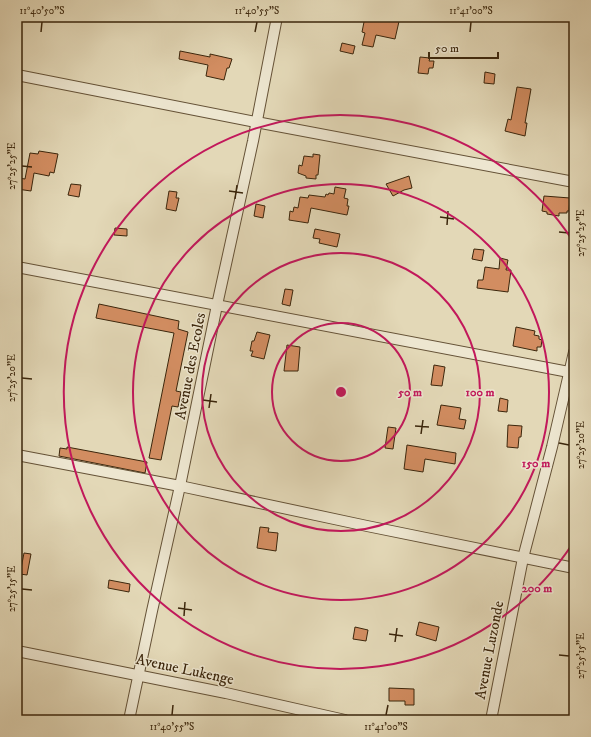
<svg xmlns="http://www.w3.org/2000/svg" width="591" height="737" font-family="'IM FELL DW Pica',serif">
  <style>
    .building { fill: #d28d61; stroke: #3b260c }
    .lines { fill: none; stroke-linecap: round; stroke-linejoin: round }
    .minor-casing { stroke: #655237; stroke-width: 12 }
    .minor { stroke: #ede6d0; stroke-width: 10 }
    .ticks { fill: none; stroke: #3b260c; stroke-width: 1.5 }
    .ring { fill: none; stroke: #c2185b; stroke-width: 2 }
    .labels { text-anchor: middle; stroke-width: 3; stroke-linejoin: round; paint-order: stroke }
    .street-label { font-size: 15px; fill: #3b260c; stroke: #ede6d0 }
    .centre { fill: #c2185b; stroke: #ede6d0; stroke-width: 2 }
    .ring-label { font-size: 12px; text-anchor: middle; font-weight: bold; fill: #c2185b; stroke: #ede6d0; stroke-width: 3; stroke-linejoin: round; paint-order: stroke }
    .neatline { fill: none; stroke: #3b260c; stroke-width: 1.5 }
    .ticks-label { font-size: 10px; text-anchor: middle; fill: #3b260c }
  </style>
  <rect width="100%" height="100%" fill="#e3d8b7"/>
  <filter id="stains"><feTurbulence type="fractalNoise" baseFrequency=".005" numOctaves="4"/><feColorMatrix values="0 0 0 0 .2 0 0 0 0 .09 0 0 0 0 .02 0 0 0 .5 -.17"/></filter>
  <radialGradient id="worn" r=".72"><stop offset=".6" stop-color="#630" stop-opacity="0"/><stop offset="1" stop-color="#630" stop-opacity=".3"/></radialGradient>
  <!-- building -->
  <g class="building">
    <polygon points="365,17 400,17 395,39 376,35 373,47 362,45 365,33 362,32"/>
    <polygon points="342,43 355,46 353,54 340,51"/>
    <polygon points="180,51 210,57 210,54 232,59 229,68 227,68 224,80 206,76 208,65 179,59"/>
    <polygon points="420,57 430,58 429,61 434,61 433,68 429,68 428,74 418,73"/>
    <polygon points="485,72 495,74 494,84 484,83"/>
    <polygon points="517,87 531,89 525,123 527,123 525,136 505,131 508,119 511,120"/>
    <polygon points="39,151 58,154 54,173 50,172 49,176 34,173 31,191 17,189 19,178 25,179 30,153 38,154"/>
    <polygon points="313,154 320,155 318,175 316,175 316,179 306,178 306,176 298,173 299,165 302,166 304,156 313,157"/>
    <polygon points="409,176 412,188 404,190 393,196 386,184"/>
    <polygon points="71,184 81,185 79,197 68,195"/>
    <polygon points="335,187 346,189 344,198 348,199 347,206 349,206 347,215 311,208 308,223 289,220 290,211 293,212 294,207 298,208 300,197 308,198 309,195 325,197 326,194 328,195 329,193 334,194"/>
    <polygon points="169,191 177,192 176,198 179,198 176,211 166,209"/>
    <polygon points="544,196 570,198 569,211 567,211 567,213 559,213 559,216 547,214 547,212 542,211"/>
    <polygon points="256,204 265,206 263,218 254,216"/>
    <polygon points="115,228 127,229 127,236 114,235"/>
    <polygon points="315,229 340,234 337,247 319,243 320,239 313,238"/>
    <polygon points="474,249 484,250 482,261 472,259"/>
    <polygon points="500,258 508,260 506,270 511,270 508,292 477,288 478,280 483,280 485,267 499,269"/>
    <polygon points="285,289 293,290 290,306 282,304"/>
    <polygon points="99,304 179,321 178,329 188,332 176,391 181,392 178,407 172,406 161,460 149,458 174,333 96,318"/>
    <polygon points="516,327 535,331 534,335 539,336 539,339 542,340 541,347 537,347 537,351 513,346"/>
    <polygon points="257,332 270,335 264,359 251,356 253,351 250,351 252,341 254,341"/>
    <polygon points="287,345 300,347 298,371 284,371"/>
    <polygon points="434,365 445,367 442,386 431,385"/>
    <polygon points="500,398 508,400 507,412 498,411"/>
    <polygon points="441,405 461,408 459,419 466,420 464,429 437,425"/>
    <polygon points="508,425 522,426 521,437 519,437 518,448 507,447"/>
    <polygon points="388,427 396,428 393,449 385,448"/>
    <polygon points="407,445 456,453 455,464 425,459 423,472 404,469"/>
    <polygon points="67,447 147,462 145,473 59,456 60,448 67,449"/>
    <polygon points="260,527 269,528 268,532 278,533 276,551 257,548"/>
    <polygon points="24,553 31,554 27,575 20,574"/>
    <polygon points="109,580 130,584 129,592 108,588"/>
    <polygon points="419,622 439,627 436,641 416,635"/>
    <polygon points="355,627 368,630 366,641 353,639"/>
    <polygon points="389,688 414,689 414,705 405,705 405,701 389,701"/>
  </g>
  <g class="lines">
    <defs>
      <g id="minor">
        <polyline points="17,75 256,122 574,182"/>
        <polyline points="17,267 574,373"/>
        <polyline points="17,455 180,486 367,526 574,568"/>
        <polyline points="17,651 226,693 345,720"/>
        <polyline points="129,720 152,611 180,486 217,305 253,141 277,17"/>
        <polyline points="491,720 523,558 552,447 574,352"/>
      </g>
    </defs>
    <!-- minor casing -->
    <use href="#minor" class="minor-casing"/>
    <!-- minor -->
    <use href="#minor" class="minor"/>
  </g>
  <!-- ticks -->
  <path class="ticks" d="M 41,32 L 42,22M 255,32 L 257,22M 470,32 L 471,22M 22,166 L 32,167M 229,191 L 243,193M 235,199 L 237,185M 440,217 L 454,219M 447,225 L 448,211M 559,232 L 569,233M 22,378 L 32,379M 203,400 L 217,402M 209,408 L 211,394M 415,426 L 429,427M 421,434 L 423,420M 559,443 L 569,445M 22,589 L 32,590M 178,608 L 192,610M 184,616 L 185,602M 389,634 L 403,636M 395,642 L 397,628M 559,655 L 569,656M 172,715 L 173,705M 386,715 L 388,705"/>
  <!-- distance rings -->
  <g class="ring">
    <circle cx="341" cy="392" r="69"/>
    <circle cx="341" cy="392" r="139"/>
    <circle cx="341" cy="392" r="208"/>
    <path d="M573 543A277 277 0 1 1 573 241"/>
  </g>
  <g class="labels">
    <!-- street labels -->
    <g class="street-label">
      <text transform="translate(190 366) rotate(-79)" y="5">Avenue des Ecoles</text>
      <text transform="translate(489 650) rotate(-79)" y="5">Avenue Luzonde</text>
      <text transform="translate(185 669) rotate(12)" y="5">Avenue Lukenge</text>
    </g>
  </g>
  <circle cx="341" cy="392" r="6" class="centre"/>
  <g class="ring-label">
    <text x="410" y="396">50 m</text>
    <text x="480" y="396">100 m</text>
    <text x="536" y="467">150 m</text>
    <text x="537" y="592">200 m</text>
  </g>
  <!-- margin -->
  <rect width="591" height="737" fill="none" stroke="#e3d8b7" stroke-width="44"/>
  <!-- scale -->
  <path d="M429 52v6h69v-6" fill="none" stroke="#3b260c" stroke-width="2"/>
  <text x="435" y="52" font-size="12" fill="#3b260c" stroke="#ede6d0" stroke-width="3" paint-order="stroke">50 m</text>
  <rect x="22" y="22" width="547" height="693" class="neatline"/>
  <g class="ticks-label">
    <text x="42" y="14">11°40'50"S</text>
    <text x="257" y="14">11°40'55"S</text>
    <text x="471" y="14">11°41'00"S</text>
    <text transform="translate(11 166) rotate(-90)" y="4">27°25'25"E</text>
    <text transform="translate(580 233) rotate(-90)" y="4">27°25'25"E</text>
    <text transform="translate(11 378) rotate(-90)" y="4">27°25'20"E</text>
    <text transform="translate(580 445) rotate(-90)" y="4">27°25'20"E</text>
    <text transform="translate(11 589) rotate(-90)" y="4">27°25'15"E</text>
    <text transform="translate(580 656) rotate(-90)" y="4">27°25'15"E</text>
    <text x="172" y="730">11°40'55"S</text>
    <text x="386" y="730">11°41'00"S</text>
  </g>
  <rect width="100%" height="100%" filter="url(#stains)"/>
  <rect width="100%" height="100%" fill="url(#worn)"/>
</svg>
